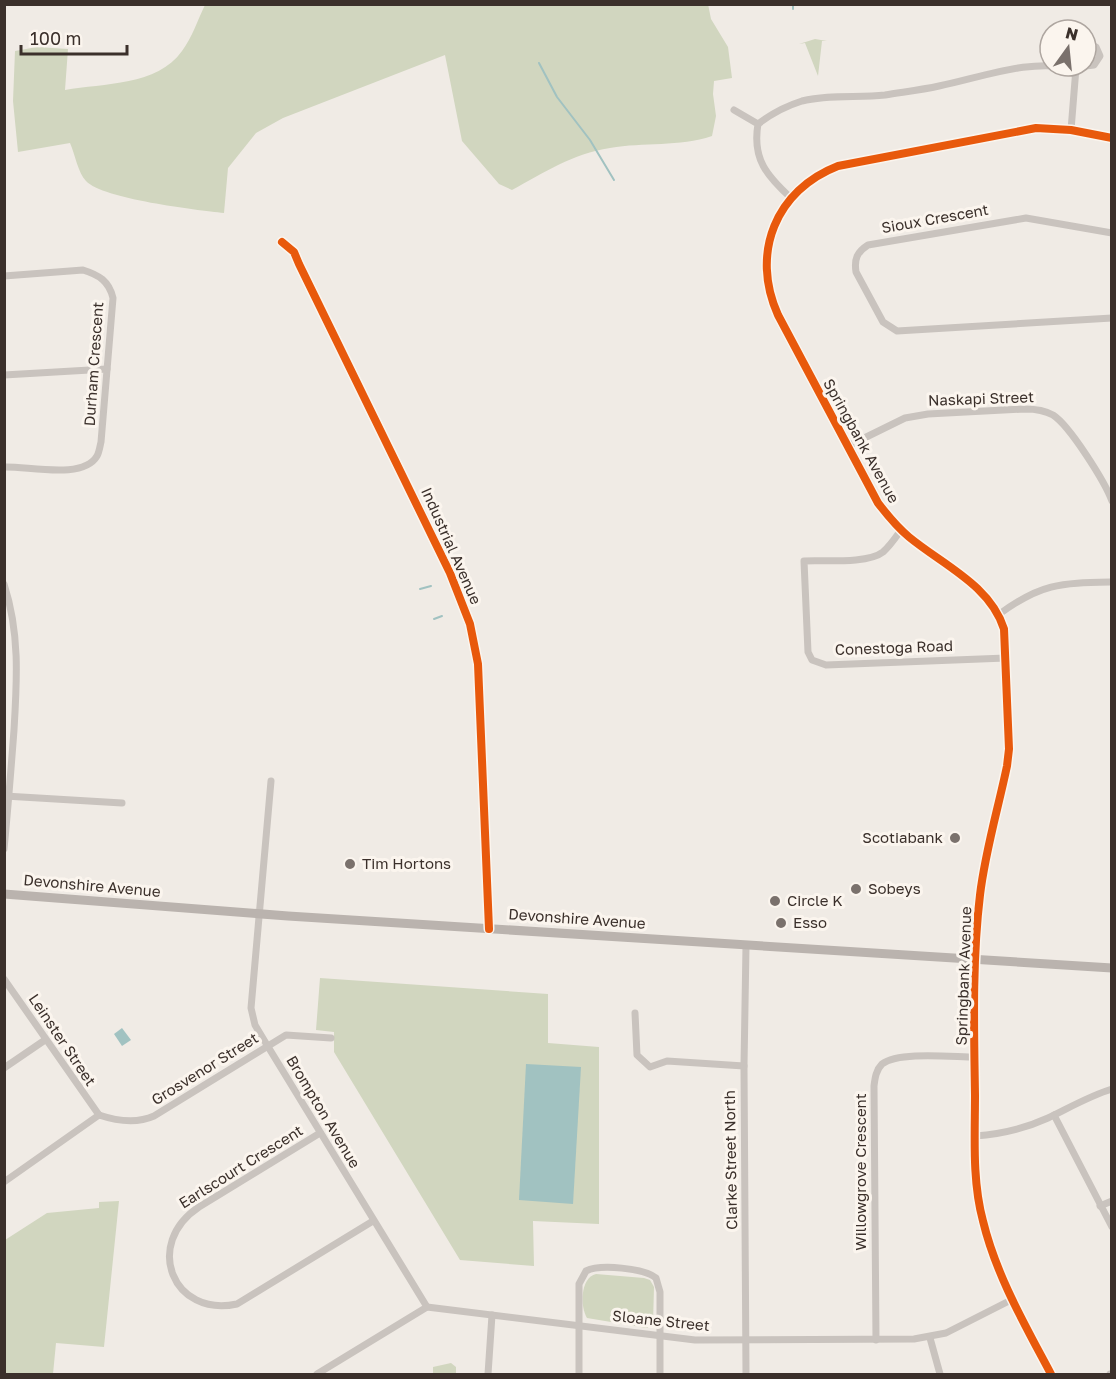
<svg xmlns="http://www.w3.org/2000/svg" width="1116" height="1379" font-family="'Golos Text',sans-serif">
  <style>
    .green { fill: #d1d6bf }
    .water { fill: #a1c2c1 }
    .lines { fill: none; stroke-linecap: round; stroke-linejoin: round }
    .stream { stroke: #a1c2c1; stroke-width: 2 }
    .street { stroke: #c9c3be; stroke-width: 7 }
    .secondary { stroke: #bab3ae; stroke-width: 9 }
    .cycleway-casing { stroke: #fbf5ee; stroke-width: 11 }
    .cycleway { stroke: #e8590c; stroke-width: 8 }
    .poi-dot { fill: #7a716c; stroke: #fbf5ee; stroke-width: 2 }
    .labels { text-anchor: middle; stroke-width: 6; stroke-linejoin: round; paint-order: stroke }
    .street-label { font-size: 15px; fill: #3b302b; stroke: #fbf5ee }
    .poi-label { font-size: 15px; fill: #3b302b; stroke: #fbf5ee; text-anchor: start }
  </style>
  <rect width="100%" height="100%" fill="#f0ebe5"/>
  <!-- green -->
  <g class="green">
    <path d="M 708,4 L 711,19 L 728,47 L 732,78 L 714,81 L 713,94 L 716,116 L 712,136 C 679,147 644,142 610,148 C 572,154 545,172 512,190 L 499,184 L 462,141 L 445,55 L 283,118 L 256,133 L 228,168 L 224,213 C 196,210 103,199 86,181 C 78,173 75,154 70,143 L 18,152 L 13,101 L 15,51 L 37,47 L 68,49 L 65,90 C 104,83 157,86 182,51 C 192,38 198,19 205,5 Z"/>
    <polygon points="815,39 827,41 822,41 818,76 805,43 799,44"/>
    <polygon points="320,978 548,994 548,1043 599,1047 599,1224 533,1221 534,1266 460,1260 334,1052 334,1032 316,1030"/>
    <polygon points="119,1201 104,1347 56,1343 53,1374 5,1374 5,1240 47,1213 99,1208 99,1202"/>
    <path d="M 596,1274 L 644,1278 L 650,1280 L 654,1287 L 653,1324 L 647,1328 L 587,1318 C 580,1307 580,1278 596,1274 Z"/>
    <polygon points="451,1363 456,1367 456,1374 433,1374 433,1367"/>
  </g>
  <!-- water -->
  <g class="water">
    <polygon points="122,1028 131,1040 122,1046 114,1034"/>
    <polygon points="526,1064 581,1067 573,1204 519,1200"/>
  </g>
  <g class="lines">
    <!-- stream -->
    <g class="stream">
      <polyline points="793,4 793,9"/>
      <polyline points="539,63 557,97 590,140 614,180"/>
      <polyline points="420,589 431,586"/>
      <polyline points="434,619 442,616"/>
    </g>
    <!-- street -->
    <g class="street">
      <polyline points="1086,66 1094,65 1100,56 1096,47 1086,45"/>
      <path d="M 734,110 L 758,124 C 752,159 767,176 791,198"/>
      <path d="M 758,124 C 771,114 786,106 802,101 C 829,94 858,98 885,95 C 903,92 921,90 939,86 C 983,77 1030,58 1075,69"/>
      <polyline points="1071,130 1076,68"/>
      <path d="M 1112,233 L 1026,218 L 868,245 C 857,252 854,259 856,272 L 883,322 L 897,331 L 1112,318"/>
      <polyline points="282,242 294,252 299,264 450,573 470,624 478,664 489,929"/>
      <path d="M 4,276 L 83,270 C 99,275 109,281 113,298 L 101,442 C 100,446 99,453 97,456 C 83,480 28,466 4,467"/>
      <polyline points="4,375 107,369"/>
      <path d="M 848,446 L 905,418 L 928,414 L 1025,409 C 1035,409 1044,410 1053,415 C 1070,426 1105,482 1112,501"/>
      <path d="M 901,530 C 896,537 890,546 883,552 C 868,564 823,560 804,561 L 808,652 L 812,660 L 826,665 L 1006,658"/>
      <path d="M 4,584 C 20,633 17,680 14,730 C 11,769 8,809 4,849"/>
      <path d="M 998,615 C 1041,583 1060,583 1112,582"/>
      <polyline points="271,781 251,1008 255,1025 267,1045 427,1307"/>
      <polyline points="5,796 122,803"/>
      <polyline points="746,946 744,1066 746,1374"/>
      <polyline points="4,979 99,1115"/>
      <polyline points="635,1013 637,1055 650,1067 667,1061 744,1066"/>
      <polyline points="4,1068 45,1040"/>
      <path d="M 99,1115 C 117,1121 136,1124 154,1116 L 286,1035 L 331,1038"/>
      <polyline points="1054,1115 1112,1227"/>
      <path d="M 320,1133 L 199,1207 C 143,1244 173,1318 237,1304 L 373,1221"/>
      <path d="M 975,1136 C 1001,1134 1024,1129 1048,1118 C 1069,1108 1089,1096 1112,1089"/>
      <polyline points="4,1182 99,1115"/>
      <polyline points="1100,1206 1112,1201"/>
      <polyline points="930,1338 940,1374"/>
      <path d="M 876,1340 L 874,1086 C 875,1078 876,1070 882,1064 C 899,1051 953,1057 975,1057"/>
      <polyline points="317,1374 427,1307 695,1340 914,1339 946,1333 1013,1299"/>
      <polyline points="488,1374 492,1315"/>
      <path d="M 579,1374 L 579,1284 L 586,1271 C 600,1264 644,1268 656,1278 L 660,1292 L 660,1374"/>
      <polyline points="1110,1374 1112,1374"/>
    </g>
    <!-- secondary -->
    <g class="secondary">
      <polyline points="4,894 288,916 1112,968"/>
      <path d="M 1051,1374 C 1025,1325 996,1275 983,1221 C 972,1181 975,1136 975,1095 C 974,1029 972,961 980,895 C 985,852 998,809 1007,766 L 1009,749 L 1004,629 C 990,585 943,565 909,537 C 897,527 888,516 878,503 L 778,315 C 750,253 776,190 838,166 L 1036,128 L 1071,130 L 1112,138"/>
    </g>
    <defs>
      <g id="cycleway">
        <polyline points="282,242 294,252 299,264 450,573 470,624 478,664 489,929"/>
        <path d="M 1051,1374 C 1025,1325 996,1275 983,1221 C 972,1181 975,1136 975,1095 C 974,1029 972,961 980,895 C 985,852 998,809 1007,766 L 1009,749 L 1004,629 C 990,585 943,565 909,537 C 897,527 888,516 878,503 L 778,315 C 750,253 776,190 838,166 L 1036,128 L 1071,130 L 1112,138"/>
      </g>
    </defs>
    <!-- cycleway casing -->
    <use href="#cycleway" class="cycleway-casing"/>
    <!-- cycleway -->
    <use href="#cycleway" class="cycleway"/>
  </g>
  <!-- markers -->
  <g class="poi-dot">
    <circle cx="955" cy="838" r="6"/>
    <circle cx="350" cy="864" r="6"/>
    <circle cx="856" cy="889" r="6"/>
    <circle cx="775" cy="901" r="6"/>
    <circle cx="781" cy="923" r="6"/>
  </g>
  <g class="labels">
    <!-- street labels -->
    <g class="street-label">
      <text transform="translate(935 219) rotate(-10)" y="5">Sioux Crescent</text>
      <text transform="translate(94 364) rotate(-86)" y="5">Durham Crescent</text>
      <text transform="translate(981 399) rotate(-2)" y="5">Naskapi Street</text>
      <text transform="translate(861 441) rotate(61)" y="5">Springbank Avenue</text>
      <text transform="translate(451 546) rotate(66)" y="5">Industrial Avenue</text>
      <text transform="translate(894 648) rotate(-2)" y="5">Conestoga Road</text>
      <text transform="translate(92 886) rotate(5)" y="5">Devonshire Avenue</text>
      <text transform="translate(577 919) rotate(4)" y="5">Devonshire Avenue</text>
      <text transform="translate(964 976) rotate(-88)" y="5">Springbank Avenue</text>
      <text transform="translate(62 1040) rotate(56)" y="5">Leinster Street</text>
      <text transform="translate(205 1069) rotate(-32)" y="5">Grosvenor Street</text>
      <text transform="translate(323 1112) rotate(59)" y="5">Brompton Avenue</text>
      <text transform="translate(731 1160) rotate(-91)" y="5">Clarke Street North</text>
      <text transform="translate(241 1167) rotate(-32)" y="5">Earlscourt Crescent</text>
      <text transform="translate(861 1172) rotate(-90)" y="5">Willowgrove Crescent</text>
      <text transform="translate(661 1321) rotate(6)" y="5">Sloane Street</text>
    </g>
    <!-- poi labels -->
    <g class="poi-label">
      <text x="943" y="843" text-anchor="end">Scotiabank</text>
      <text x="362" y="869">Tim Hortons</text>
      <text x="868" y="894">Sobeys</text>
      <text x="787" y="906">Circle K</text>
      <text x="793" y="928">Esso</text>
    </g>
  </g>
  <!-- border -->
  <rect width="1116" height="1379" fill="none" stroke="#3b302b" stroke-width="12"/>
  <!-- north arrow -->
  <g transform="translate(1068 48) rotate(15)"><circle r="28" fill="#fbf5ee" stroke="#aea6a0" stroke-width="1.5"/>
  <path d="M0-4.5L10 22L0 15L-10 22Z" fill="#7a716c"/>
  <text y="-9" font-size="16" font-weight="bold" text-anchor="middle" fill="#3b302b">N</text>
  </g>
  <!-- scale -->
  <path d="M21 45v9h106v-9" fill="none" stroke="#3b302b" stroke-width="3"/>
  <text x="30" y="45" font-size="18" fill="#3b302b" stroke="#fbf5ee" stroke-width="4.5" paint-order="stroke">100 m</text>
</svg>
